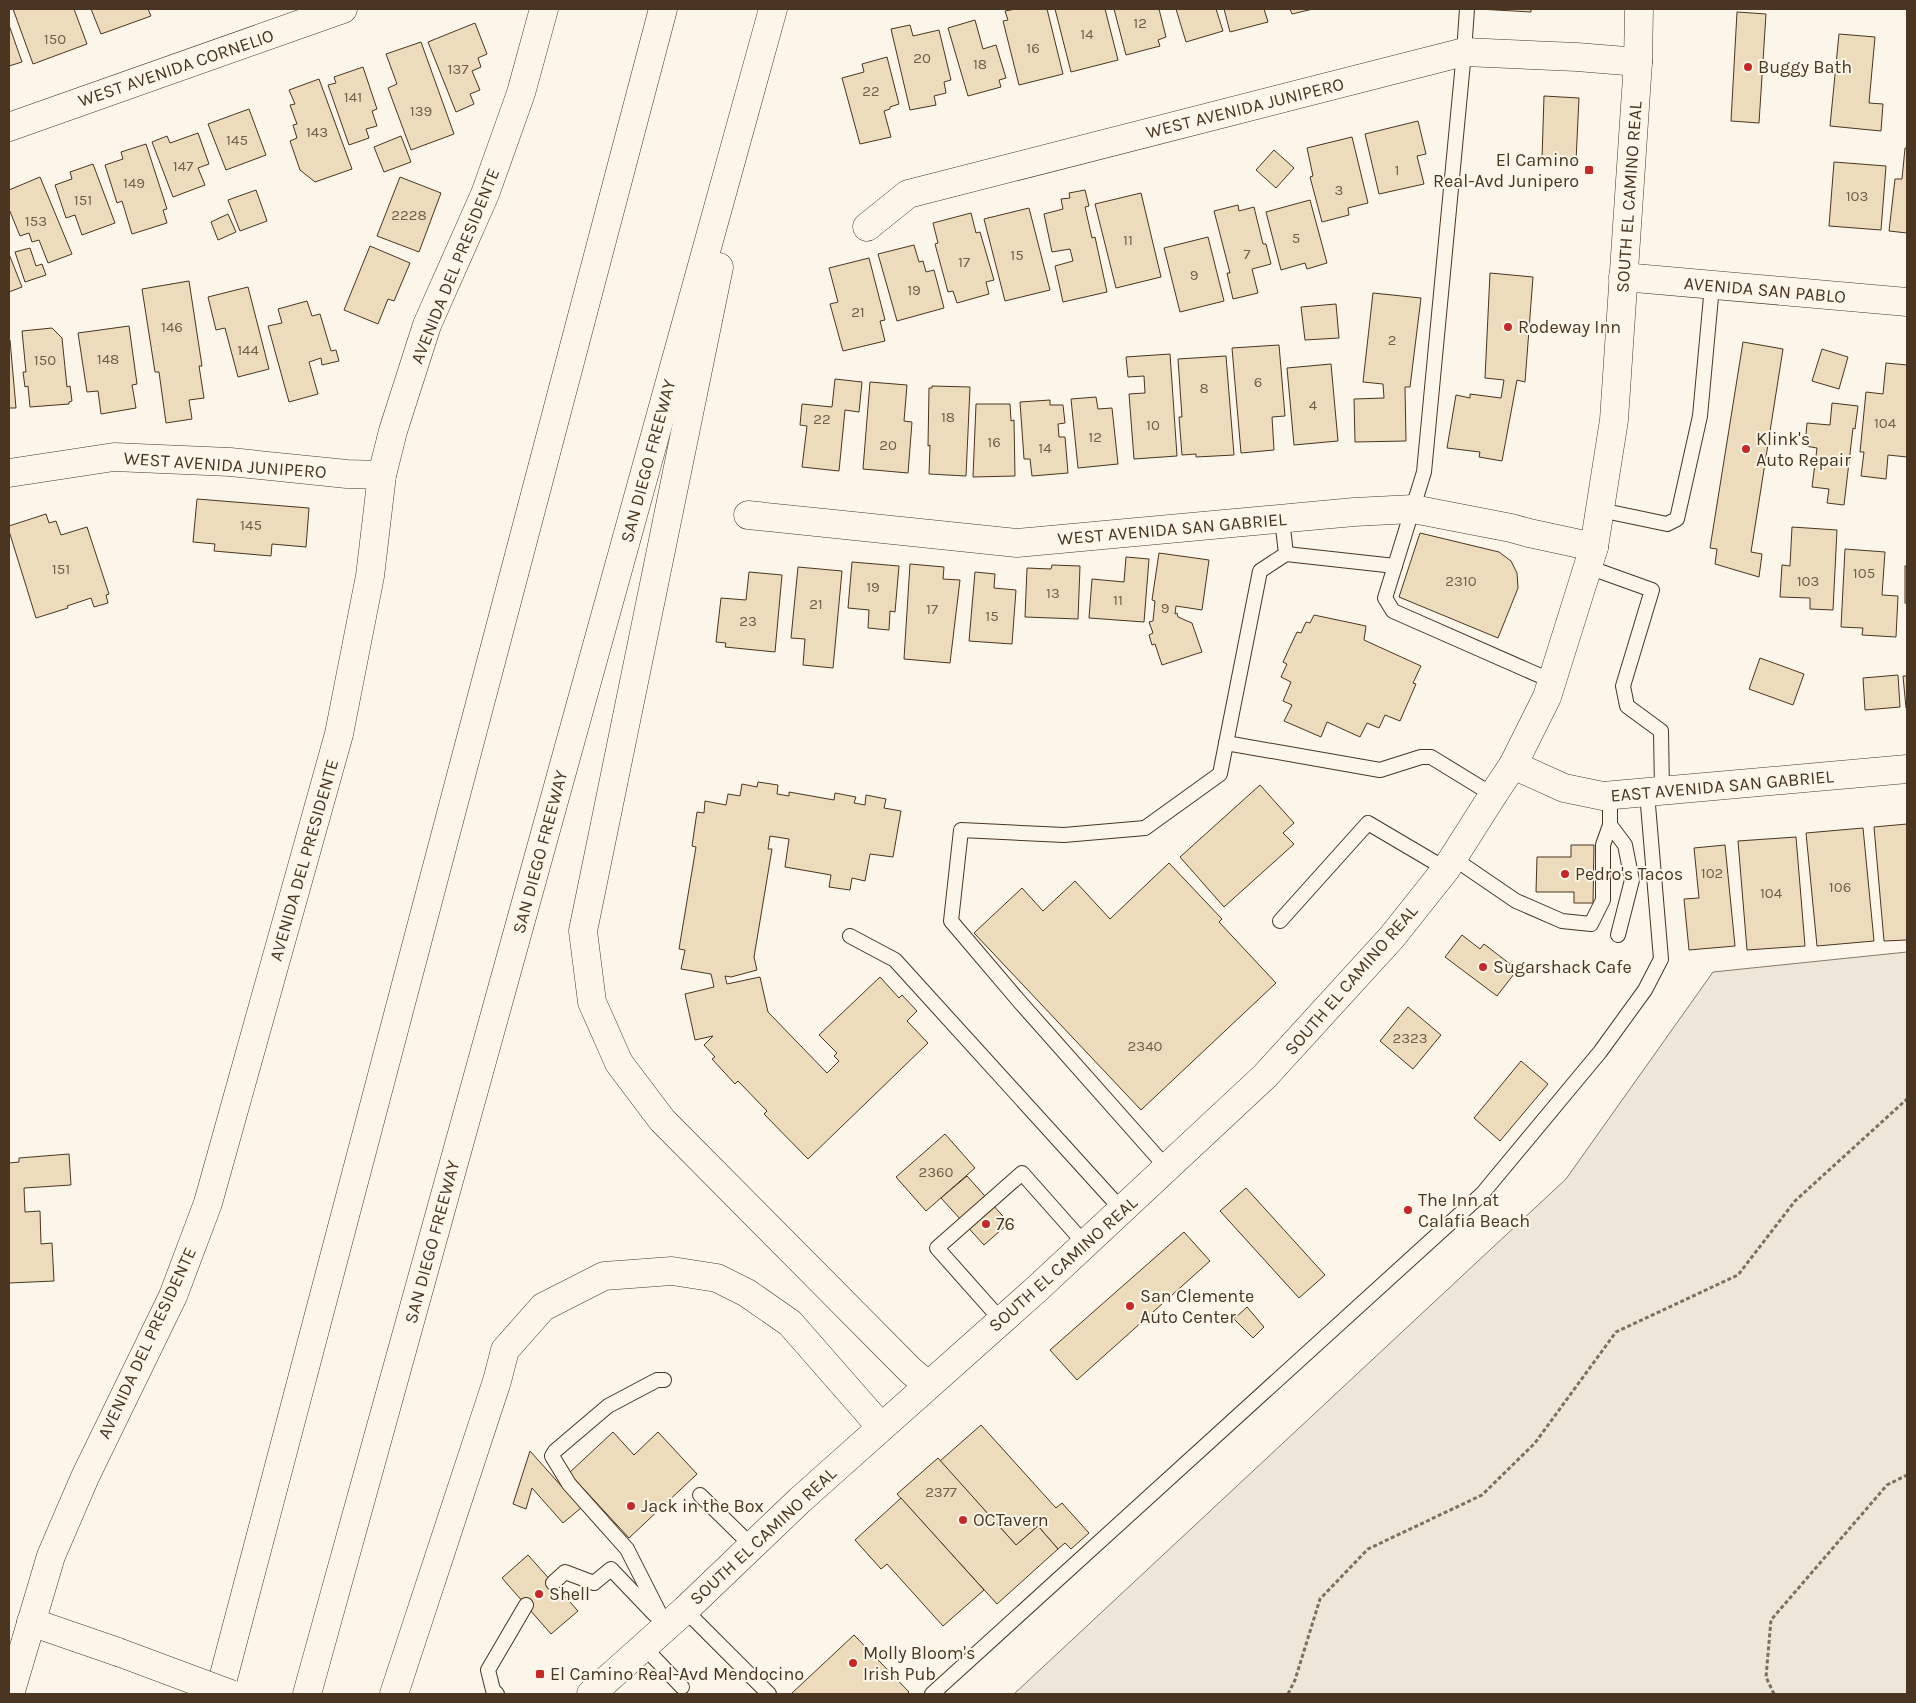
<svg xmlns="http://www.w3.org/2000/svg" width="1916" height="1703" font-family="Karla,sans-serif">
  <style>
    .green { fill: #ede6d9; stroke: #887966 }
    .building { fill: #ecdcbc; stroke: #4a3520 }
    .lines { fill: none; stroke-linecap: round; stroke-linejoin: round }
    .lane-casing { stroke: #4a3520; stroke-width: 16 }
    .street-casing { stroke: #4a3520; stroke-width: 29 }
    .secondary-casing { stroke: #4a3520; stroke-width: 29 }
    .primary-casing { stroke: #4a3520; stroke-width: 29 }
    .highway-casing { stroke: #4a3520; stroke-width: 29 }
    .path { stroke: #7f6f5c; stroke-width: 3; stroke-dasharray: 4 2.5; stroke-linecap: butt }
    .lane { stroke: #fbf6e9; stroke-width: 14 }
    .street { stroke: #fbf6e9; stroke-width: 28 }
    .secondary { stroke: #fbf6e9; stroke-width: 28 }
    .primary { stroke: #fbf6e9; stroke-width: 28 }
    .highway { stroke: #fbf6e9; stroke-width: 28 }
    .secondary-bridge-casing { stroke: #4a3520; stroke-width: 29; stroke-linecap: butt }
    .secondary-bridge { stroke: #fbf6e9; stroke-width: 28 }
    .poi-dot { fill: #c62828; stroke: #fbf6e9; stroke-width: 2 }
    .labels { text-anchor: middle; stroke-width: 4; stroke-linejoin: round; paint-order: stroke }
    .number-label { font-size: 15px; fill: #725f47 }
    .poi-label { font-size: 18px; fill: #4a3520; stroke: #fbf6e9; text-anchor: start }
    .street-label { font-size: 18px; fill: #4a3520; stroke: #fbf6e9 }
  </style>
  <rect width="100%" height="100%" fill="#fbf6e9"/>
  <!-- green -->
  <polygon class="green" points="1907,952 1907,1694 1014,1694 1566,1179 1713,972"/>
  <!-- building -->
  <g class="building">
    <polygon points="13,9 74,9 87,44 33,64"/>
    <polygon points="91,9 148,9 151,16 101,34"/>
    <polygon points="1016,9 1047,9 1063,74 1019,85 1003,21 1008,20 1005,11"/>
    <polygon points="1055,9 1105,9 1118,60 1071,72"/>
    <polygon points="1114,9 1159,9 1166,37 1158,40 1160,46 1126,55"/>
    <polygon points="1176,9 1216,9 1223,31 1186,42"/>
    <polygon points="1224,9 1264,9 1268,22 1230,32"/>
    <polygon points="1290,9 1313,9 1292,14"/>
    <polygon points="1478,9 1531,9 1531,12"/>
    <polygon points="1737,12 1766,14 1759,123 1731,121"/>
    <polygon points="975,20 983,49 996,45 1006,78 999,80 1001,87 968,96 948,28"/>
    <polygon points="475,23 487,54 478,58 481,67 472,71 480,90 470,94 474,104 456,112 428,42"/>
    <polygon points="9,25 22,62 9,66"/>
    <polygon points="910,25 913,36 939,30 951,80 944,82 946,93 934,96 936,105 910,110 891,29"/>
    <polygon points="1839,34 1875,37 1869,103 1883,104 1881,131 1830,126"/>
    <polygon points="421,42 454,134 411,150 388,88 397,84 386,54"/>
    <polygon points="887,57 899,104 890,107 890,109 884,111 891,137 860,144 842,78 864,72 862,64"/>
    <polygon points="363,67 377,109 372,111 377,126 366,129 369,138 349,145 328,85 336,83 334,77"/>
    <polygon points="319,79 352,169 315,182 300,170 290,141 297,138 293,125 297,124 290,105 295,104 289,90"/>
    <polygon points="1544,96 1579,98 1576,161 1542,159"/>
    <polygon points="249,109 266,155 226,170 208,124"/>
    <polygon points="1418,121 1426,154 1417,156 1424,184 1379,194 1365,134"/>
    <polygon points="198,133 209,164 198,168 205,185 173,197 152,142 167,136 170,143"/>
    <polygon points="401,136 411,162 384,172 374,147"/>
    <polygon points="1352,137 1368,203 1348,208 1349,215 1322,222 1310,177 1313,176 1307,148"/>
    <polygon points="146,144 167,209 163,210 167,223 132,234 122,201 117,203 105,165 123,159 121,152"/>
    <polygon points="1905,148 1907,148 1907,233 1889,231 1895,179 1902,179"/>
    <polygon points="1274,150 1294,168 1276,188 1256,170"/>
    <polygon points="1834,162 1886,166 1881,230 1829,226"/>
    <polygon points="93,164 115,223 82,235 75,215 66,218 55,185 72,179 70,172"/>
    <polygon points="40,177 72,254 48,263 39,240 32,242 29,233 20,236 9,209 9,190"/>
    <polygon points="400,177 441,193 419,252 377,236"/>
    <polygon points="256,190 267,221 240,231 228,200"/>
    <polygon points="1085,190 1089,206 1085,207 1092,238 1095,237 1107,292 1063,302 1055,266 1073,261 1070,249 1052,252 1044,214 1063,209 1061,199 1070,198 1069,193"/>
    <polygon points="1141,193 1161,277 1116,288 1095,204"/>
    <polygon points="1310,200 1327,263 1307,269 1305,263 1281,270 1266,212"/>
    <polygon points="1238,205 1239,211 1254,207 1263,244 1266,244 1271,264 1252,269 1258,293 1233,299 1227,273 1230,273 1214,211"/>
    <polygon points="1029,208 1050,290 1005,301 984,219"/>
    <polygon points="971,213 976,233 980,232 994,280 986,282 989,294 957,303 953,291 948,292 935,244 938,243 933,223"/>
    <polygon points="228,214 236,232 218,240 211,222"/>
    <polygon points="1208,237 1224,301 1180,312 1164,248"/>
    <polygon points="914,245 919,262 923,261 926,272 934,270 944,308 897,321 878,254"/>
    <polygon points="370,246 410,263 394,301 388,299 378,324 344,310"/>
    <polygon points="30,248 36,266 42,264 46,275 25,282 15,252"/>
    <polygon points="9,254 22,287 9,292"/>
    <polygon points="869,258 885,320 880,321 885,341 843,351 830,304 838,302 829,268"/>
    <polygon points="1490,273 1533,277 1525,382 1517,380 1502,461 1479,457 1480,452 1447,448 1456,395 1470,398 1470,394 1501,398 1504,380 1485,378"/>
    <polygon points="189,281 202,366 199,366 204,398 189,400 192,419 166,423 159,372 155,372 142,289"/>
    <polygon points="248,287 269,369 238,377 225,328 216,330 208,297"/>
    <polygon points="1373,293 1421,298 1410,387 1405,387 1406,441 1355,442 1354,399 1384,398 1383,384 1363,382"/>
    <polygon points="307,301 312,316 320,314 331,351 336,350 339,361 322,365 321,358 309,362 318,394 289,402 268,326 282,323 278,309"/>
    <polygon points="1336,304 1339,338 1305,340 1301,307"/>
    <polygon points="129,326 137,384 132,385 136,408 101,414 98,391 87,392 78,333"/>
    <polygon points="52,328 62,338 67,387 70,386 72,401 69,402 69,404 30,407 28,386 25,387 23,372 26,372 22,331"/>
    <polygon points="9,340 10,340 16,408 9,408"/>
    <polygon points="1743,342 1783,349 1751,552 1762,554 1759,577 1715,564 1717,549 1710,548"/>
    <polygon points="1279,345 1285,416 1272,417 1274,450 1241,453 1232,348"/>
    <polygon points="1822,349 1848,357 1839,389 1812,381"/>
    <polygon points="1170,354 1177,456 1134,459 1129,394 1145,393 1144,376 1128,377 1126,357"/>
    <polygon points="1226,356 1234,455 1196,457 1196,454 1182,455 1179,417 1182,417 1178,359"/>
    <polygon points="1886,363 1907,365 1907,457 1888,455 1886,479 1861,476 1864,452 1860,452 1866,392 1883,394"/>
    <polygon points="1331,364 1338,441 1294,445 1287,368"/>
    <polygon points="835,379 862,382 859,412 845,410 839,471 802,467 807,426 800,425 802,404 832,407"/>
    <polygon points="870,382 907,385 904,421 912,422 908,473 863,469"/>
    <polygon points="932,386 970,387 966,476 929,474 930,445 928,446 929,388 932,388"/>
    <polygon points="1096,397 1098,409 1112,408 1118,464 1078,468 1071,399"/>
    <polygon points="1050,400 1050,405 1063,405 1065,423 1058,424 1059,437 1065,437 1068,473 1032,476 1030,459 1024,459 1020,402"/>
    <polygon points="1832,403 1858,406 1855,429 1853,428 1844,505 1827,503 1829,489 1812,487 1817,448 1805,446 1807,423 1830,425"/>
    <polygon points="976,404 1010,404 1011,421 1014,420 1015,476 973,477"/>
    <polygon points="197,499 309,508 306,547 272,544 271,556 214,551 215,544 193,542"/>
    <polygon points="46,514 49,523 56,521 61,535 87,527 109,594 106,595 108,603 94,607 91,598 67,606 68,608 36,618 9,531 9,526"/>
    <polygon points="1792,527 1837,530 1833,610 1810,609 1810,598 1780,597 1782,565 1790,566"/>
    <polygon points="1420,533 1499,552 1511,561 1517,573 1518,588 1498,638 1399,597"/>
    <polygon points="1845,549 1885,552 1882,595 1898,596 1896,637 1862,635 1863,628 1841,627"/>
    <polygon points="1159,553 1209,560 1202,610 1176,606 1175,614 1177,613 1178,617 1192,623 1202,652 1162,665 1155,644 1152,645 1149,635 1153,633 1149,622 1153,621 1155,601 1152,600"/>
    <polygon points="1126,557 1149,559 1144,622 1089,618 1092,579 1124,582"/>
    <polygon points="852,562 899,566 895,612 890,611 889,630 868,628 869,610 848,608"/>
    <polygon points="910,564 944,567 943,579 960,580 950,663 904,659"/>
    <polygon points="1052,565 1080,566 1078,619 1025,617 1027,568 1051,569"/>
    <rect x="1905" y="566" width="2" height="37"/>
    <polygon points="798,567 842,571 833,668 803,665 805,639 791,638"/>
    <polygon points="749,572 782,575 775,652 725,647 726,643 716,642 721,598 746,600"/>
    <polygon points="975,572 995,574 994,588 1016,590 1012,644 969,641"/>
    <polygon points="1314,615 1366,626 1364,640 1421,666 1413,683 1416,684 1400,721 1385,715 1379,728 1367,723 1360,737 1327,722 1321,737 1284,721 1292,705 1283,701 1291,682 1281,677 1287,664 1283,662 1297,632 1301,633 1306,622 1310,623"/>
    <polygon points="1760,658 1804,674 1793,705 1749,689"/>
    <polygon points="1898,675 1900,707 1865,710 1863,678"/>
    <polygon points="1903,676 1907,676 1907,708 1906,708"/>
    <polygon points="758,782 778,785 777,794 789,796 789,792 834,800 835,793 856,797 854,803 865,805 866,795 886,799 884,808 901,811 893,857 870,854 865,881 852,878 850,890 829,887 831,875 785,867 789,839 770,836 768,849 772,849 754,957 757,970 731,977 725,976 727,984 760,977 768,1012 827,1073 839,1061 834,1056 837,1053 819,1035 880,977 899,998 902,995 917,1011 907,1021 928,1043 808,1159 764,1114 767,1111 738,1081 735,1084 712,1059 715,1057 704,1045 713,1036 695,1040 685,994 714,987 711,974 681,969 685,950 679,949 696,847 692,846 697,812 704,813 705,801 726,805 728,794 740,796 742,784 757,787"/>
    <polygon points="1260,785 1294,823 1283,833 1294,844 1224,907 1180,857"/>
    <polygon points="1907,824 1907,940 1884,941 1874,827"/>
    <polygon points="1863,828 1874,941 1817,946 1806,833"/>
    <polygon points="1796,837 1805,946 1747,950 1738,841"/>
    <polygon points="1571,845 1594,845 1593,903 1574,903 1574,892 1536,892 1537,857 1571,857"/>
    <polygon points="1725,845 1735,946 1689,950 1684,899 1699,898 1694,848"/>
    <polygon points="1169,863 1222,919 1219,922 1276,983 1141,1110 974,933 1022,888 1043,911 1075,881 1110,919"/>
    <polygon points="1462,935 1480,949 1484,944 1510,964 1507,969 1514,974 1497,996 1445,957"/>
    <polygon points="1408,1007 1441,1035 1413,1069 1380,1041"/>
    <polygon points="1521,1061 1548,1084 1500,1141 1474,1118"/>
    <polygon points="945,1134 975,1168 926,1211 896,1177"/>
    <polygon points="69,1154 71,1185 24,1188 25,1212 40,1211 41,1244 52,1243 54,1281 9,1283 9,1163 19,1162 19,1158"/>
    <polygon points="967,1176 1009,1223 984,1245 941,1198"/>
    <polygon points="1246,1188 1325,1275 1299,1298 1220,1211"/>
    <polygon points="1184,1232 1210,1261 1077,1380 1050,1350"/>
    <polygon points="1247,1307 1264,1327 1253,1338 1234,1319"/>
    <polygon points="981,1425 1056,1508 1062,1503 1089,1533 1071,1549 1065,1543 1058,1549 1038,1526 1016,1545 940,1461"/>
    <polygon points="613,1432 634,1455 658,1432 697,1474 629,1538 569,1473"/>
    <polygon points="530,1451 581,1508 563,1523 532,1488 526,1509 513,1504"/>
    <polygon points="938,1458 1016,1545 1038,1526 1058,1549 997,1604 897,1494"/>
    <polygon points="901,1498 984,1590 943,1626 887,1564 881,1569 855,1540"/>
    <polygon points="528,1555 578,1611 551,1634 502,1578"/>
    <polygon points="854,1635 909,1692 907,1694 791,1694"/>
  </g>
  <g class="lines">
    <defs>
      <g id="lane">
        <polyline points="1467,9 1464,52 1424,472 1385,598 1393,611 1552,681"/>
        <polyline points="1600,510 1667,524 1677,519 1700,416 1712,286"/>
        <polyline points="1286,554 1395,566"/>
        <polyline points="1588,567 1652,590 1623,686 1627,706 1661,731 1662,791"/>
        <polyline points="1226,743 1380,770 1421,757 1431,757 1493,795"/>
        <polyline points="1610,825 1625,845 1632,880 1618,935"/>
        <polyline points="1453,858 1516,901 1562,921 1591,924 1603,900 1603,845 1610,825 1610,796"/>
        <polyline points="1280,921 1368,823 1446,869"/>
        <polyline points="850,936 895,960 1122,1210"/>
        <polyline points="1167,1168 1019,1001 951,921 961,830 1064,835 1145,828 1220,774 1260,571 1286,554 1282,519"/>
        <polyline points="1001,1320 937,1248 1022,1173 1085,1244"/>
        <polyline points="664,1380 657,1380 608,1406 555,1451 552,1456 569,1484 627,1549 666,1626"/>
        <polyline points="700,1495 752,1546"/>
        <polyline points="553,1583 565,1572 594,1583 611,1569 655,1615"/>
        <polyline points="685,1610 769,1694"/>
        <polyline points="644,1647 682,1687"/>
        <polyline points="497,1694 493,1690 488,1670 526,1605"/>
        <polyline points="932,1694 1482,1194 1600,1052 1645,990 1661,959 1647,793"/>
      </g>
      <g id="street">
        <polyline points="9,127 343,9"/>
        <polyline points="867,227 908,194 1464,52 1577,57 1638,62"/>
        <polyline points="9,473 114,457 230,462 347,474 382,475"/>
        <polyline points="748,515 1017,543 1354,512 1413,509 1511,528 1529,533 1594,547"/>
      </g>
      <g id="secondary">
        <polyline points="1623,277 1907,302"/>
        <polyline points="1513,765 1564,788 1603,796 1907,769"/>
        <polyline points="31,1622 118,1652"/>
        <polyline points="10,1694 51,1556 85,1477 173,1296 208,1203 339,734 370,576 382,475 393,431 427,325 485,194 521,93 544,9"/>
      </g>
      <polyline id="primary" points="591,1694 685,1610 800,1500 1039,1287 1265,1076 1392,937 1446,869 1493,795 1513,765 1547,697 1594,547 1614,420 1638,62 1639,9"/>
      <g id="highway">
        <polyline points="719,267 583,931 592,1002 619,1063 662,1120 911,1371 928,1385"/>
        <polyline points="219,1694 663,9"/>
        <polyline points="307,1694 773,9"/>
        <polyline points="394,1694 497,1381 505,1350 543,1307 604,1276 672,1271 717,1278 747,1293 790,1323 881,1427"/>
      </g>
    </defs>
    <!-- lane casing -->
    <use href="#lane" class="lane-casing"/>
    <!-- street casing -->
    <use href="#street" class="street-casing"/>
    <!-- secondary casing -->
    <use href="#secondary" class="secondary-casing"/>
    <!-- primary casing -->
    <use href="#primary" class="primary-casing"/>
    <!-- highway casing -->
    <use href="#highway" class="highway-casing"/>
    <!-- path -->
    <g class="path">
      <polyline points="1288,1694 1295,1680 1320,1599 1368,1549 1482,1495 1535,1443 1616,1332 1738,1275 1795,1201 1907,1099"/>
      <polyline points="1774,1694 1766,1677 1771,1620 1887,1485 1907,1475"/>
    </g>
    <!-- lane -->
    <use href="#lane" class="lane"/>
    <!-- street -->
    <use href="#street" class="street"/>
    <!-- secondary -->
    <use href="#secondary" class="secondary"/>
    <!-- primary -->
    <use href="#primary" class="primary"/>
    <!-- highway -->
    <use href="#highway" class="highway"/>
    <defs>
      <polyline id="secondary-bridge" points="118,1652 231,1694"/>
    </defs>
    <!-- secondary-bridge casing -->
    <use href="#secondary-bridge" class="secondary-bridge-casing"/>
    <!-- secondary-bridge -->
    <use href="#secondary-bridge" class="secondary-bridge"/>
  </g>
  <!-- markers -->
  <g class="poi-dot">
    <circle cx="1748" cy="67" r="5"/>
    <rect x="1584" y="165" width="10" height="10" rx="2.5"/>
    <circle cx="1508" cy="327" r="5"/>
    <circle cx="1746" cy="449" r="5"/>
    <circle cx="1565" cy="874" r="5"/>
    <circle cx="1483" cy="967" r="5"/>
    <circle cx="1408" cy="1210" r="5"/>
    <circle cx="986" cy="1224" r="5"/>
    <circle cx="1130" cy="1306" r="5"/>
    <circle cx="631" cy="1506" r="5"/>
    <circle cx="963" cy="1520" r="5"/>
    <circle cx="539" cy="1594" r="5"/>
    <circle cx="853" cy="1663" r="5"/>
    <rect x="535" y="1669" width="10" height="10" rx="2.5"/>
  </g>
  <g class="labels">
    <!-- number labels -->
    <g class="number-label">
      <text x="1140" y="28">12</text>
      <text x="1087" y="39">14</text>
      <text x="55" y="44">150</text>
      <text x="1033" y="53">16</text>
      <text x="922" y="63">20</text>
      <text x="980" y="69">18</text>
      <text x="458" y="74">137</text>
      <text x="871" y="96">22</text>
      <text x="353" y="102">141</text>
      <text x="421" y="116">139</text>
      <text x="317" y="137">143</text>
      <text x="237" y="145">145</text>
      <text x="183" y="171">147</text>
      <text x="1397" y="175">1</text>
      <text x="134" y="188">149</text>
      <text x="1339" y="195">3</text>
      <text x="1857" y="201">103</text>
      <text x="83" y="205">151</text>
      <text x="409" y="220">2228</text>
      <text x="36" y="226">153</text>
      <text x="1296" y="243">5</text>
      <text x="1128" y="245">11</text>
      <text x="1247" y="259">7</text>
      <text x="1017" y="260">15</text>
      <text x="964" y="267">17</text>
      <text x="1194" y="280">9</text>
      <text x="914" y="295">19</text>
      <text x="858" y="317">21</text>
      <text x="172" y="332">146</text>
      <text x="1392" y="345">2</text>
      <text x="248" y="355">144</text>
      <text x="108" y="364">148</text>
      <text x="45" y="365">150</text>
      <text x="1258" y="387">6</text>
      <text x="1204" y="393">8</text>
      <text x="1313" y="410">4</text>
      <text x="948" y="422">18</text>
      <text x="822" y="424">22</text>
      <text x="1885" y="428">104</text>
      <text x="1153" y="430">10</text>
      <text x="1095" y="442">12</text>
      <text x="994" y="447">16</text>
      <text x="888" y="450">20</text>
      <text x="1045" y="453">14</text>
      <text x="251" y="530">145</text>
      <text x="61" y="574">151</text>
      <text x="1864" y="578">105</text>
      <text x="1461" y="586">2310</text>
      <text x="1808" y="586">103</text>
      <text x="873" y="592">19</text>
      <text x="1053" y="598">13</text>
      <text x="1118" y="605">11</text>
      <text x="816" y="609">21</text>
      <text x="1165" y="613">9</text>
      <text x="932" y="614">17</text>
      <text x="992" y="621">15</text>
      <text x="748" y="626">23</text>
      <text x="1712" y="878">102</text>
      <text x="1840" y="892">106</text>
      <text x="1771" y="898">104</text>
      <text x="1410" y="1043">2323</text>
      <text x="1145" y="1051">2340</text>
      <text x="936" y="1177">2360</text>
      <text x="941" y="1497">2377</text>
    </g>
    <!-- poi labels -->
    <g class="poi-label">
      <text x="1758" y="73">Buggy Bath</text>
      <text x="1579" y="166" text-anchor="end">El Camino<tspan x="1579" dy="21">Real-Avd Junipero</tspan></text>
      <text x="1518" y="333">Rodeway Inn</text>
      <text x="1756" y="445">Klink's<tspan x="1756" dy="21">Auto Repair</tspan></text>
      <text x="1575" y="880">Pedro's Tacos</text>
      <text x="1493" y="973">Sugarshack Cafe</text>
      <text x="1418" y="1206">The Inn at<tspan x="1418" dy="21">Calafia Beach</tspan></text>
      <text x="996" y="1230">76</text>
      <text x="1140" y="1302">San Clemente<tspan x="1140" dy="21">Auto Center</tspan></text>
      <text x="641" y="1512">Jack in the Box</text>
      <text x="973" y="1526">OCTavern</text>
      <text x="549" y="1600">Shell</text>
      <text x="863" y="1659">Molly Bloom's<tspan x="863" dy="21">Irish Pub</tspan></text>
      <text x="550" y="1680">El Camino Real-Avd Mendocino</text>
    </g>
    <!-- street labels -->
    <g class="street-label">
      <text transform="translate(176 68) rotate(-19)" y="6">WEST AVENIDA CORNELIO</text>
      <text transform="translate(1245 108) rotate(-14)" y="6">WEST AVENIDA JUNIPERO</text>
      <text transform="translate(1629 197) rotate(-86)" y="6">SOUTH EL CAMINO REAL</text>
      <text transform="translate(455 266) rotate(-68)" y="6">AVENIDA DEL PRESIDENTE</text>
      <text transform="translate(1765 290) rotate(5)" y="6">AVENIDA SAN PABLO</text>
      <text transform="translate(648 461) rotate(-75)" y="6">SAN DIEGO FREEWAY</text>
      <text transform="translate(225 465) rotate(4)" y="6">WEST AVENIDA JUNIPERO</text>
      <text transform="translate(1172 529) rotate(-5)" y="6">WEST AVENIDA SAN GABRIEL</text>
      <text transform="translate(1722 786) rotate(-5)" y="6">EAST AVENIDA SAN GABRIEL</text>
      <text transform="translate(540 852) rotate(-75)" y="6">SAN DIEGO FREEWAY</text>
      <text transform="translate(304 860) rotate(-74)" y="6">AVENIDA DEL PRESIDENTE</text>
      <text transform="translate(1351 980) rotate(-49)" y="6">SOUTH EL CAMINO REAL</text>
      <text transform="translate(432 1242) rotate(-75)" y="6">SAN DIEGO FREEWAY</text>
      <text transform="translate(1063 1264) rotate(-42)" y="6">SOUTH EL CAMINO REAL</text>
      <text transform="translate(147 1343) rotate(-65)" y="6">AVENIDA DEL PRESIDENTE</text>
      <text transform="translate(763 1536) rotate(-43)" y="6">SOUTH EL CAMINO REAL</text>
    </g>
  </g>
  <!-- border -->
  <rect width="1916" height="1703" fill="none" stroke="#4a3520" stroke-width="20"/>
</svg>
